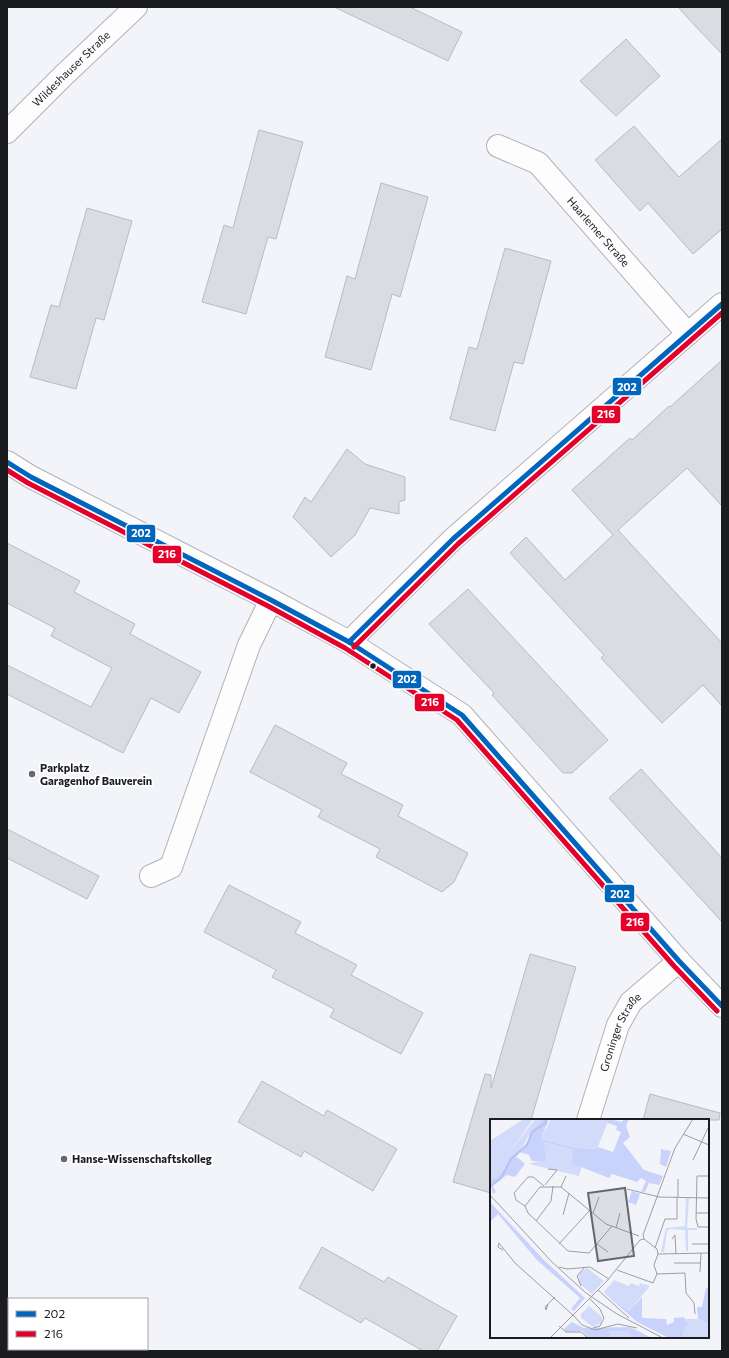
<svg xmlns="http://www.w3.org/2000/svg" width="729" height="1358" font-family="Commissioner,sans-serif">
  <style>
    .building { fill: #dadce1; stroke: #b9bbc0 }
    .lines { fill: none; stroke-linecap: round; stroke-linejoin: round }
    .minor-casing { stroke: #b2b3b8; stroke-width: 24 }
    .secondary-casing { stroke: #b2b3b8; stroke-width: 24 }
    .minor { stroke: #fdfdfe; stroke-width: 22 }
    .secondary { stroke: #fdfdfe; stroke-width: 22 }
    .bus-1-casing { stroke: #fff; stroke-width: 8 }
    .bus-2-casing { stroke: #fff; stroke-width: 8 }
    .bus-1 { stroke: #0065bd; stroke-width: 5 }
    .bus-2 { stroke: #e4002b; stroke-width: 5 }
    .bus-dot { fill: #1a1c20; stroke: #fff; stroke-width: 1.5 }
    .poi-dot { fill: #66686c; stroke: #fff; stroke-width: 1.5 }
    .labels { text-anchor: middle; stroke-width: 3.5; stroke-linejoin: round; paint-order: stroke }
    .street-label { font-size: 11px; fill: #1a1c20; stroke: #fff }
    .poi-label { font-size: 11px; font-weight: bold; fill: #1a1c20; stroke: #fff; text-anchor: start }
    .inset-river { fill: none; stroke: #b5c2f4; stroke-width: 2 }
    .inset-road { fill: none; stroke: #9c9ea3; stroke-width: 1 }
    .view { fill: #66686c; fill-opacity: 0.15; stroke: #66686c; stroke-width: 2 }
    .inset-edge { fill: none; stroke: #1a1c20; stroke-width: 2 }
    .line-badge { stroke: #fff; stroke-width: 1.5 }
    .badge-label { font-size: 11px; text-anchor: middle; font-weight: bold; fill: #fff }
  </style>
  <rect width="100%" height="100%" fill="#f2f4fa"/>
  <!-- building -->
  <g class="building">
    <polygon points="334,7 410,7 462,32 448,61"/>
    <polygon points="678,7 722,7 722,54 698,29"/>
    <polygon points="626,39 660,76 616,116 580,81"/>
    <polygon points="634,126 679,177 722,139 722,229 693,254 648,203 640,211 595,160"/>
    <polygon points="259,130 303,142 276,239 268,237 246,314 202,302 224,225 233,228"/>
    <polygon points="381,183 428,197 400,297 392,294 371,370 325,357 347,276 355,279"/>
    <polygon points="87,208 132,221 104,320 96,318 76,389 30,377 51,305 59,307"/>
    <polygon points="505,248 551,261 523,364 514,362 495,431 450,419 469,347 477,349"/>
    <polygon points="722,360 722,506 687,468 618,530 722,643 722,706 703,685 662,723 601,658 604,655 510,553 526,537 565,580 613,535 572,490 630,438 632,440 669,406 670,407"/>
    <polygon points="347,449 365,464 405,477 405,500 399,502 399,514 370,508 355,535 331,557 293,517 305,497 311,502"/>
    <polygon points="7,543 80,581 74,592 135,624 130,634 201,672 179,713 151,698 123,753 7,694 7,665 91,707 112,668 51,636 55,628 7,603"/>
    <polygon points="468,589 608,740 572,773 563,773 492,695 494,693 429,624"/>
    <polygon points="275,725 347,763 341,774 403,805 398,816 468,853 454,882 442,892 376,857 380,849 318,817 322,810 250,772"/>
    <polygon points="641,769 722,858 722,922 609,798"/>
    <polygon points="7,829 99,876 87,899 7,858"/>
    <polygon points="229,885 301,922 295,933 357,965 351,975 423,1013 401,1054 330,1017 334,1009 272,977 276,970 204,932"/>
    <polygon points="530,954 576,967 531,1120 491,1120 491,1193 453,1182 485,1074 491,1075 491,1088"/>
    <polygon points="262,1081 324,1116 327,1110 397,1149 373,1191 304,1151 301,1157 238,1122"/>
    <polygon points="650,1094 720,1113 719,1120 643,1120"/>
    <polygon points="322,1247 384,1282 388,1277 457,1316 437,1351 423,1351 365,1318 361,1323 299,1288"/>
  </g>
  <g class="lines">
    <defs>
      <g id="minor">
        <path id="s1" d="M 498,146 L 538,163 L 688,334"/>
        <polyline points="7,462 31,477 271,600 349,642 462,715 679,961 722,1006"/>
        <polyline points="349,642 453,539 722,304"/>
        <polyline points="151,876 171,867 249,645 271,600"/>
        <path id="s2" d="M 588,1120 L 618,1025 L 631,1002 L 679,961"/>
      </g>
      <g id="secondary">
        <path id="s3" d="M 7,132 L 64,75 L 136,7"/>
      </g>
    </defs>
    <!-- minor casing -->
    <use href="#minor" class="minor-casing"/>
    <!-- secondary casing -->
    <use href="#secondary" class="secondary-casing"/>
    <!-- minor -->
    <use href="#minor" class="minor"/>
    <!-- secondary -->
    <use href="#secondary" class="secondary"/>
    <defs>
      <g id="bus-1">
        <polyline points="7,462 31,477 271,600 349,642 462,715 679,961 722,1006"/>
        <polyline points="349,642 453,539 722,304"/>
      </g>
      <g id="bus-2">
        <polyline points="7,470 28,483 268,606 345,648 457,720 674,966 717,1011"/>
        <polyline points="354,647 458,544 722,313"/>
      </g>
    </defs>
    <!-- bus-1 casing -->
    <use href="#bus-1" class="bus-1-casing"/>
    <!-- bus-2 casing -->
    <use href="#bus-2" class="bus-2-casing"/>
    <!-- bus-1 -->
    <use href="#bus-1" class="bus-1"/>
    <!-- bus-2 -->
    <use href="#bus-2" class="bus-2"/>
  </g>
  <!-- markers -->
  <circle class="bus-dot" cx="373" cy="666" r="3.5"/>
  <g class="poi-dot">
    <circle cx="32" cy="774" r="4"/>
    <circle cx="64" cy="1159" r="4"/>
  </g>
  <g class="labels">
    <!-- street labels -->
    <g class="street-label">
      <text dy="4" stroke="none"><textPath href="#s3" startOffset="90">Wildeshauser Straße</textPath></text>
      <text dy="4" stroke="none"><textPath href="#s1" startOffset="135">Haarlemer Straße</textPath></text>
      <text dy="4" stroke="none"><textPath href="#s2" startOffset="94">Groninger Straße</textPath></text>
    </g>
    <!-- poi labels -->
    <g class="poi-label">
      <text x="40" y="772">Parkplatz<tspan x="40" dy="13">Garagenhof Bauverein</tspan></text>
      <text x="72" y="1163">Hanse-Wissenschaftskolleg</text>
    </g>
  </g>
  <!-- overview -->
  <g transform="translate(490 1119)">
    <rect width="219" height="219" fill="#f2f4fa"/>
    <path d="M 34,0 L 43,0 L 21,32 L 45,0 L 53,0 L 42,11 L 26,39 L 20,38 L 13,54 L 0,62 L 0,22 ZM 61,0 L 119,0 L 107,30 L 86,29 L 51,20 ZM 54,23 L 83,31 L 81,44 L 92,47 L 89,57 L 39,45 L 55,40 ZM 97,149 L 114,162 L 102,175 L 90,165 L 88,155 ZM 124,161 L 139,167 L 141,164 L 149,167 L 150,164 L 160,167 L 139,192 L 114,173 ZM 99,187 L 112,198 L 111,204 L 103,208 L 91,199 L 91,195 ZM 118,212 L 138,212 L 142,219 L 122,219 Z" fill="#d2dbfa"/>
    <path d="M 53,0 L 59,0 L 51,20 L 86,29 L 107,30 L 108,28 L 123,33 L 131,13 L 126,11 L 127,7 L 117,4 L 119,0 L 132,3 L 134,0 L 139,0 L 136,7 L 140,18 L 133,24 L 154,51 L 173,57 L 169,66 L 159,64 L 155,73 L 151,73 L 156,62 L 151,59 L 147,63 L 122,55 L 119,59 L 81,44 L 83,31 L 54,23 L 56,42 L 42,42 L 39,36 L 29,33 L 38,22 L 41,12 ZM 171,30 L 181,32 L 176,48 L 170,45 ZM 20,38 L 28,39 L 35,45 L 25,58 L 17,56 L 2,66 L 6,73 L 3,75 L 0,62 L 13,54 ZM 142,72 L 150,75 L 146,86 L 138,83 ZM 0,83 L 53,140 L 95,179 L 84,192 L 81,190 L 90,179 L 47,141 L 8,95 L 0,103 ZM 216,169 L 219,169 L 219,205 L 208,200 L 207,188 L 212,188 ZM 112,172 L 139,192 L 152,178 L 152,199 L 176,200 L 177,206 L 184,203 L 184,199 L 194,198 L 198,205 L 193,219 L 179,219 L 147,203 ZM 82,203 L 94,209 L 140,208 L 162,219 L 142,219 L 138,212 L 118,212 L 122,219 L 99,219 L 92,212 L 76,213 L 74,210 Z" fill="#c8d2fb"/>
    <path d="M 196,79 L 199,79 L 197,109 L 207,109 L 207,111 L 198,111 L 198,132 L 196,132 L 195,111 L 179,110 L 177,112 L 174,133 L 171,133 L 176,109 L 195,107 ZM 194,200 L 208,200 L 219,205 L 219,219 L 193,219 L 193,212 L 198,205 Z" fill="#d2dbfa"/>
    <path d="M 202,207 L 219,212 L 219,219 L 194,219 L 194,214 Z" fill="#d2dbfa"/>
    <path class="inset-river" d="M 0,68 L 11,59 L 21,40 L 37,26 L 42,13 L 56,4 L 55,0"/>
    <path class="inset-road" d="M 193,15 L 219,26M 203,41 L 218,9M 219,57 L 207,57 L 206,100 L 208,108 L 219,108M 55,66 L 67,51 L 58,50M 71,68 L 76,57M 137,70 L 169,78 L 219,79M 0,76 L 62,143 L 96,174 L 127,195 L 173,219M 188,78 L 188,60M 35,87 L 50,68 L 71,68 L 116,105 L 149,117M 35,87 L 38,94 L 78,132 L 99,134 L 122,107M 35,87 L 26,81 L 24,74 L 38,58 L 43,58 L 54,67M 103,94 L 109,78M 206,94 L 219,94M 73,96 L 79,74M 46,102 L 61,82 L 63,67M 126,109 L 130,94M 154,120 L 167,130 L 168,135M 182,120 L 185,116 L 186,135M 69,125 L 100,91M 107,125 L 118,133M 202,125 L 219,125M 165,129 L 175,100 L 187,100 L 187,78M 13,131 L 8,128 L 9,124 L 25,144 L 84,197M 168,135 L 164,146 L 167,155 L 195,154 L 196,174 L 204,184 L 205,195M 168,135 L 219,134M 184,144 L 210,144M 69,148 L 77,150 L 100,148 L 119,160M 127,151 L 163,164 L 167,155M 210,153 L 211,134M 91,167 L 87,157 L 95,148M 108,171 L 139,199M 100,180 L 110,190 L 114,199 L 110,207 L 103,209M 58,185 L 56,191 L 55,188 L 65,178M 84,197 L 92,206 L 105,211 L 128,205 L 147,209M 69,207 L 76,213 L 91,213 L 98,219M 60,219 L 116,163 L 150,121 L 154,120 L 153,116 L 185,29 L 203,0"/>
    <path class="view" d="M 135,69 L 144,137 L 108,142 L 98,74 Z"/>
    <rect width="219" height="219" class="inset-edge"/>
  </g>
  <g class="line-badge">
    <rect x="612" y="377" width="30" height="19" rx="4" fill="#0065bd"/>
    <rect x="591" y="405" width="30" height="19" rx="4" fill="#e4002b"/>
    <rect x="126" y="524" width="30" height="19" rx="4" fill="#0065bd"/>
    <rect x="152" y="545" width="30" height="19" rx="4" fill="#e4002b"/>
    <rect x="392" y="670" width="30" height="19" rx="4" fill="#0065bd"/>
    <rect x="414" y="693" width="31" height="19" rx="4" fill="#e4002b"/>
    <rect x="604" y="884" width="31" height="19" rx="4" fill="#0065bd"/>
    <rect x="620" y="912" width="30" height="20" rx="4" fill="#e4002b"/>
  </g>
  <g class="badge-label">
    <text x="627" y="391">202</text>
    <text x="606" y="418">216</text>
    <text x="141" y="537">202</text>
    <text x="167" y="558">216</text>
    <text x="407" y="683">202</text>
    <text x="430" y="706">216</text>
    <text x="620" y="898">202</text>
    <text x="635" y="926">216</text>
  </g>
  <!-- border -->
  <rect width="729" height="1358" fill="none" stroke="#1a1c20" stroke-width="16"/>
  <!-- legend -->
  <rect x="8" y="1298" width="140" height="52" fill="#ffffff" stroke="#a3a4a6"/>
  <rect x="16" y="1311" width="20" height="6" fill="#0065bd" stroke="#a3a4a6"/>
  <text x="44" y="1318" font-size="12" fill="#1a1c20">202</text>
  <rect x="16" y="1331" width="20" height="6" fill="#e4002b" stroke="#a3a4a6"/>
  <text x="44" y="1338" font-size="12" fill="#1a1c20">216</text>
</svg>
